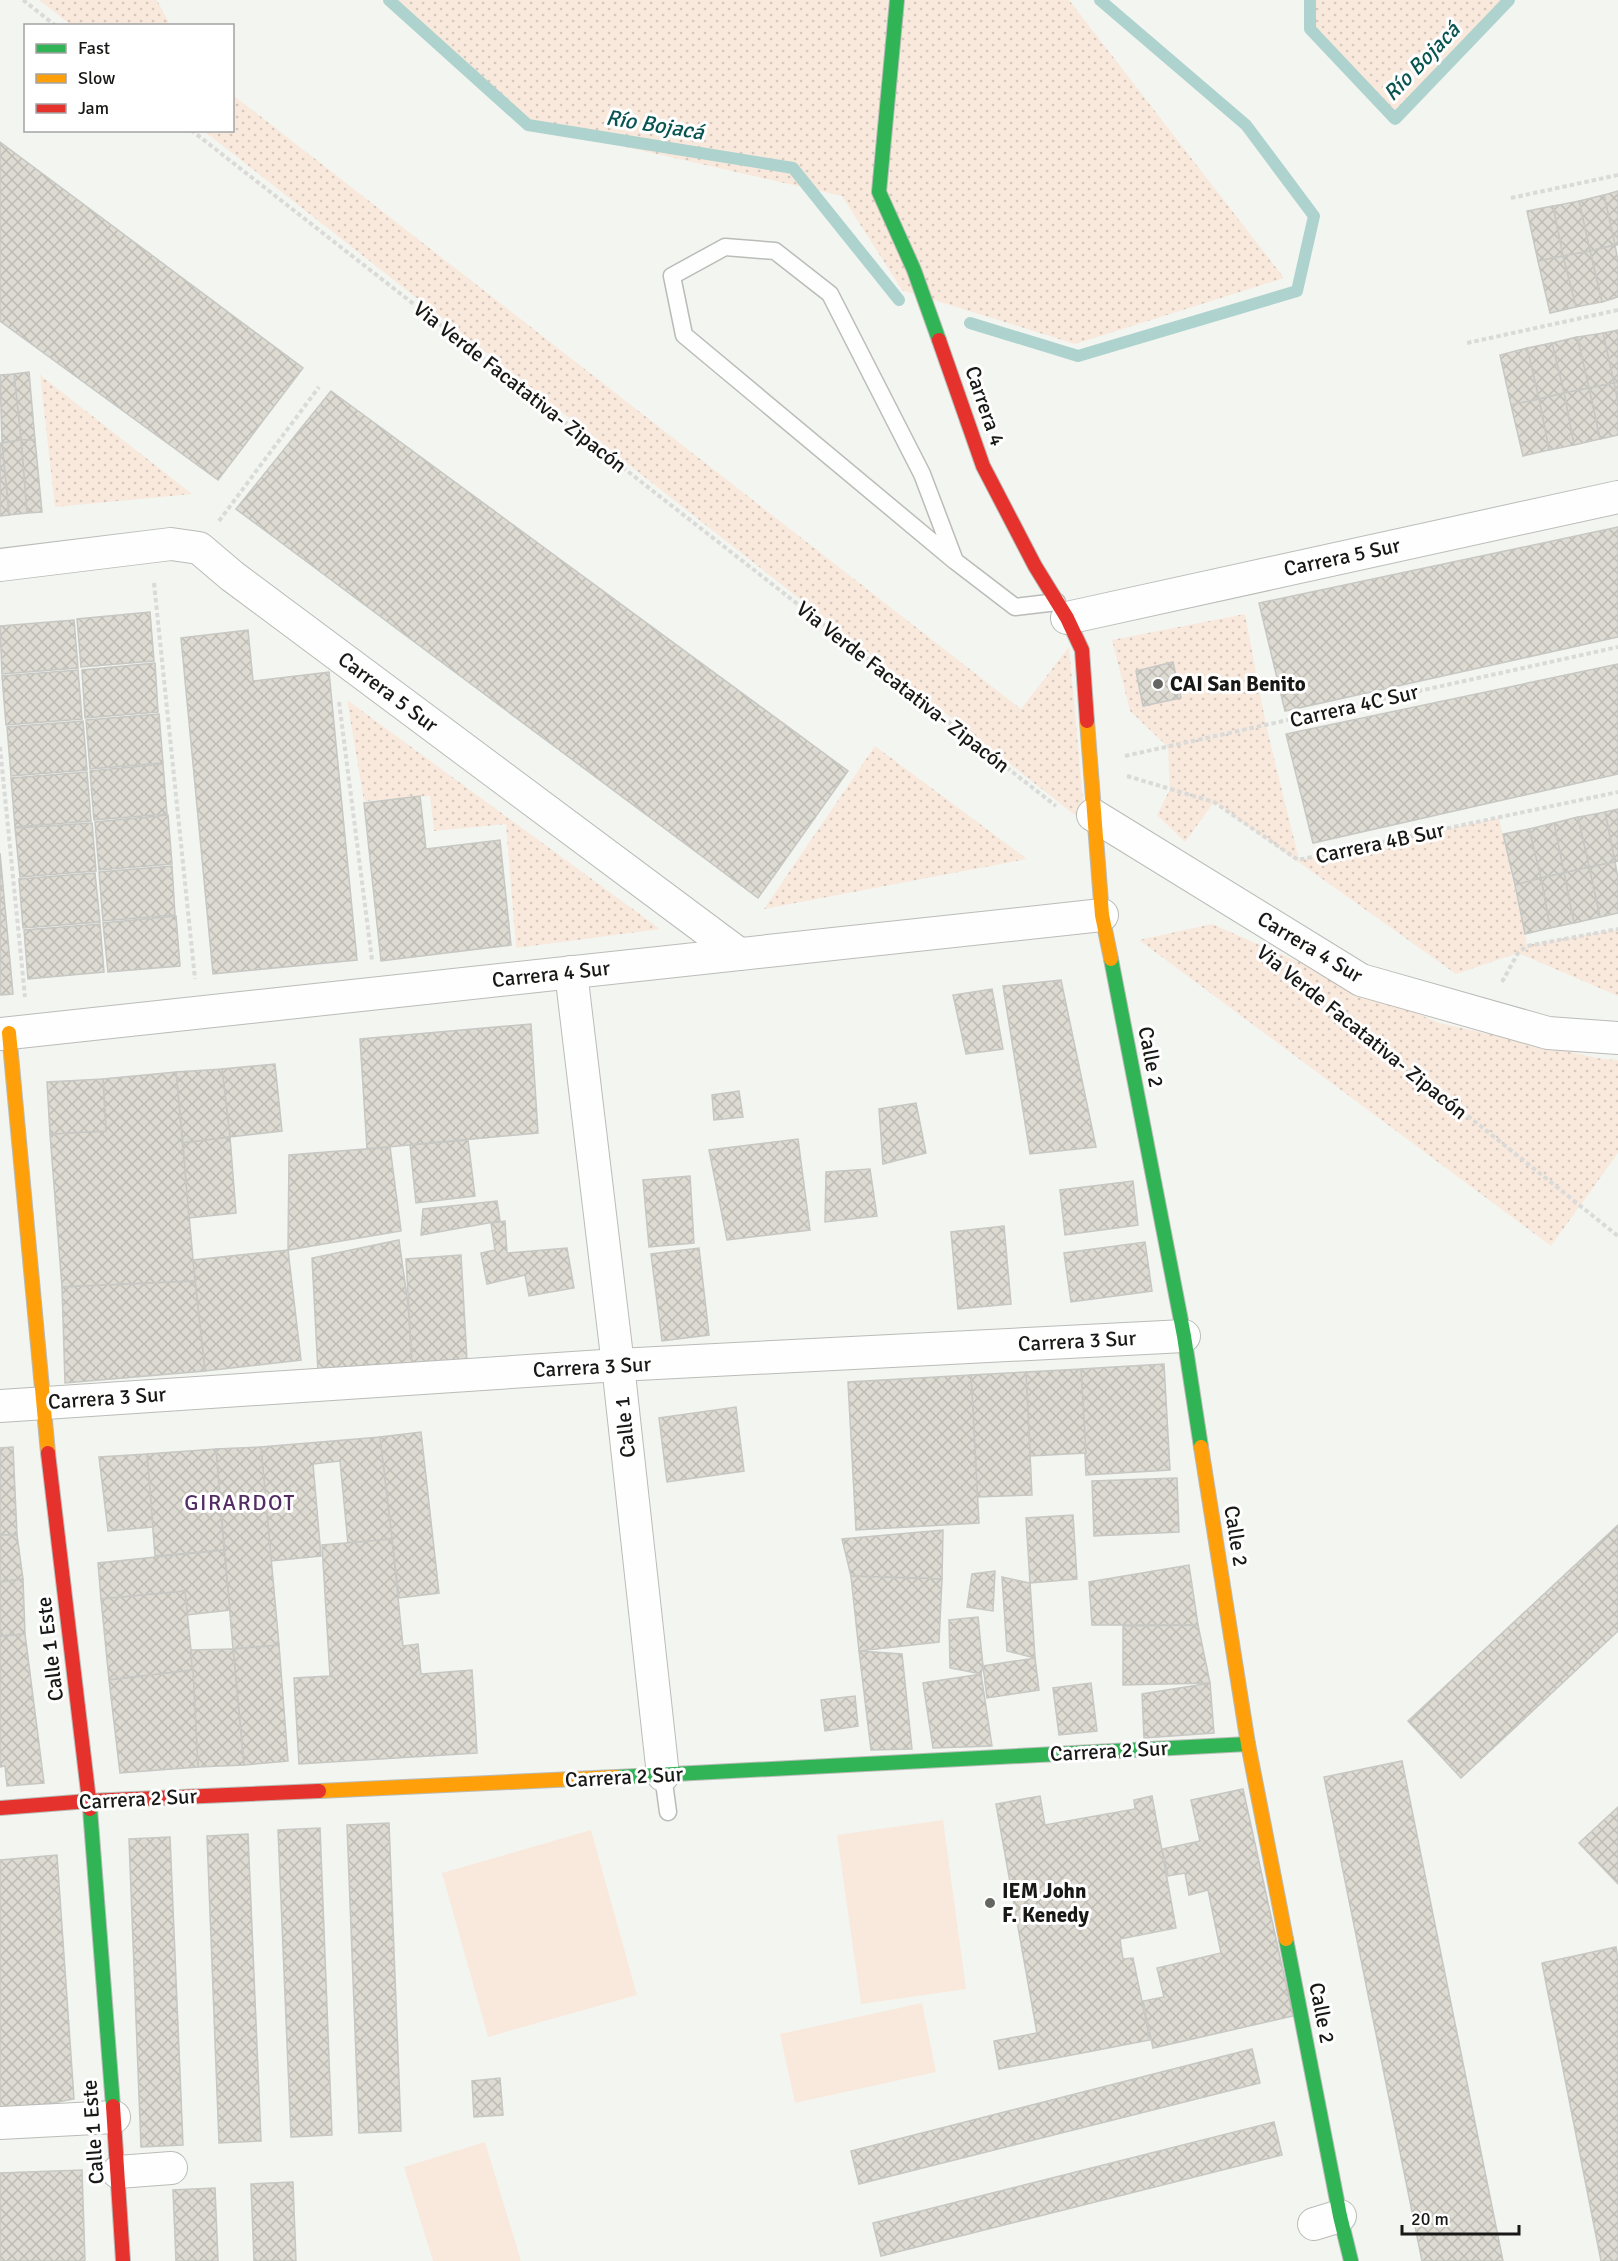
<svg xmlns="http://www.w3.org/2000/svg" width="1618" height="2261" font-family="Signika,sans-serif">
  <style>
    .green { fill: url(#green-dots) }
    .pitch { fill: #f9e9dd }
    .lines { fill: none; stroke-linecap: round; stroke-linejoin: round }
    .stream { stroke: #aed3ce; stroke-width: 12 }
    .building { fill: url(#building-cross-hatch); stroke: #c7c7c3; stroke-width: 1.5 }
    .lane-casing { stroke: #babcb8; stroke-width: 19 }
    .street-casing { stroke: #babcb8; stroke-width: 34 }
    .fast-casing { stroke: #babcb8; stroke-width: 16 }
    .slow-casing { stroke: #babcb8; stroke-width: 16 }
    .jam-casing { stroke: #babcb8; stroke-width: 16 }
    .path { stroke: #dadbd9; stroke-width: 4; stroke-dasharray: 4.5 3; stroke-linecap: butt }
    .lane { stroke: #fdfefd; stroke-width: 16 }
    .street { stroke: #fdfefd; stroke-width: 32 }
    .fast { stroke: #30b455; stroke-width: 14 }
    .slow { stroke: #ff9f0a; stroke-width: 14 }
    .jam { stroke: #e5322d; stroke-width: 14 }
    .poi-dot { fill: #656662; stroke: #fff; stroke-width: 2 }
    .labels { text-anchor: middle; stroke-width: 6; stroke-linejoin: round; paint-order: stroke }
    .street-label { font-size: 21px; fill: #181916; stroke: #fff }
    .poi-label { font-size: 21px; font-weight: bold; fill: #181916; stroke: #fff; text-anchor: start }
    .water-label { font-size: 22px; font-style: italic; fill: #085450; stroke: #fff }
    .neighbourhood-label { font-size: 22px; letter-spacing: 1.5px; fill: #522c63; stroke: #fff }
  </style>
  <defs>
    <pattern id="green-dots" width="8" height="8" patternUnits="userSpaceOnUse" patternTransform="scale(1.5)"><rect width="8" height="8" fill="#f9e9dd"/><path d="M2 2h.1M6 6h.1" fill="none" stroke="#d5c7bd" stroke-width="1.8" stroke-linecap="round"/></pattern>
    <pattern id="building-cross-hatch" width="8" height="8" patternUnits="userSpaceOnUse" patternTransform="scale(1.5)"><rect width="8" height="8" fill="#dddbd2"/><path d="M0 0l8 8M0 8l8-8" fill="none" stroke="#bdbbb4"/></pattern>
  </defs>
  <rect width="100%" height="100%" fill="#f3f5f0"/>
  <!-- green -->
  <g class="green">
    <polygon points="39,0 157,0 170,25 71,25"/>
    <polygon points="389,0 1069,0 1284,278 1075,344 902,290 842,196 528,125"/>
    <polygon points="1310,0 1509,0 1395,119 1310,29"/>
    <polygon points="233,95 1021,709 1069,647 1085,823 204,131 232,130"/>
    <polygon points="40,375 192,494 55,507"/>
    <polygon points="1245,614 1266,725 1299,860 1499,818 1527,945 1618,929 1618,996 1518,953 1456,974 1214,802 1185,842 1157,815 1170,789 1168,747 1130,711 1112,640"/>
    <polygon points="347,700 660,929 516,948 506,824 434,831 430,796 364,801"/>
    <polygon points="875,746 1027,859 764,909"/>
    <polygon points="1212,924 1439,1023 1602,1059 1618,1060 1618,1153 1551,1246 1139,940"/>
  </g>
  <!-- pitch -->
  <g class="pitch">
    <polygon points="943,1820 966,1989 861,2004 837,1835"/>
    <polygon points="591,1830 637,1995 488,2037 442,1873"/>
    <polygon points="922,2003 936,2072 795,2103 780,2034"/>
    <polygon points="485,2142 521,2261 433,2261 404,2167"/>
  </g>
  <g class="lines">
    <!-- stream -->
    <g class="stream">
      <polyline points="389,0 528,125 793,168 899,300"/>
      <polyline points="1310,0 1310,29 1395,119 1509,0"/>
      <polyline points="970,323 1078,356 1297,291 1314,216 1246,125 1100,0"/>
    </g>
  </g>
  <!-- building -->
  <g class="building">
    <polygon points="0,142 303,368 218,480 0,321"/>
    <polygon points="1618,191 1618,245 1615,245 1604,195"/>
    <polygon points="1604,195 1615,245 1590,251 1579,201"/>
    <polygon points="1579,201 1590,251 1563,256 1553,206"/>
    <polygon points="1553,206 1563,256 1538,261 1527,211"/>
    <polygon points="1615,245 1618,261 1618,297 1602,302 1590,251"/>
    <polygon points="1590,251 1602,302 1576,307 1563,256"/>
    <polygon points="1563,256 1576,307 1550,313 1538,261"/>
    <polygon points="1618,330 1618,382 1614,383 1603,333"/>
    <polygon points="1603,333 1614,383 1589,388 1577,337"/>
    <polygon points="1577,337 1589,388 1564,393 1552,343"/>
    <polygon points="1552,343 1564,393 1539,399 1527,348"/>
    <polygon points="1527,348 1539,399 1511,405 1500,355"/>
    <polygon points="29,372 35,440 21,440 14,374"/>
    <polygon points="14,374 21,440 2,443 0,375"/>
    <polygon points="1618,382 1618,403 1614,383"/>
    <polygon points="1614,383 1618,403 1618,435 1600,439 1589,388"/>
    <polygon points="1589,388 1600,439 1574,445 1564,393"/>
    <polygon points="331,391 848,771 758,898 236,509"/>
    <polygon points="1564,393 1574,445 1549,450 1539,399"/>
    <polygon points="1539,399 1549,450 1523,456 1511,405"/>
    <polygon points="21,440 35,440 42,512 27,513"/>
    <polygon points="21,440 27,513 9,515 2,443"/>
    <polygon points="0,443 2,443 9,515 0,516"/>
    <polygon points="1618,527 1618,637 1285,711 1259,603"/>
    <polygon points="150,612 154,661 81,667 77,619"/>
    <polygon points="74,620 78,668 2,674 0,626"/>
    <polygon points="248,630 253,681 329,672 357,960 213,974 181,638"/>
    <polygon points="1173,662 1181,698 1143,706 1136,671"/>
    <polygon points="155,663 158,712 85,718 82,670"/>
    <polygon points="1618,664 1618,774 1313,843 1286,734"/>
    <polygon points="78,670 82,719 6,725 2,676"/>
    <polygon points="159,714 163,763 90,769 86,720"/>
    <polygon points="83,721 87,770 11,776 7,727"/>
    <polygon points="163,764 167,814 94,820 90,771"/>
    <polygon points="87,772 91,821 15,827 11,778"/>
    <polygon points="420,796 426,849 500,840 511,945 381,961 364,803"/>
    <polygon points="1618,809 1618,861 1615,862 1605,812"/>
    <polygon points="1605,812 1615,862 1589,867 1578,817"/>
    <polygon points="168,815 172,864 99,870 95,822"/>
    <polygon points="1578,817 1589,867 1564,873 1554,823"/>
    <polygon points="92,823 96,871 20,877 15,828"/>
    <polygon points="1554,823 1564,873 1541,878 1529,829"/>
    <polygon points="1529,829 1541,878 1515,885 1503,834"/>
    <polygon points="0,853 13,994 0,995"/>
    <polygon points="1615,862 1618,878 1618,913 1600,917 1589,867"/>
    <polygon points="172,866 175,915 103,921 99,872"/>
    <polygon points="1589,867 1600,917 1574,923 1564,873"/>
    <polygon points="95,873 100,922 23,928 19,879"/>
    <polygon points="1564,873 1574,923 1550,928 1541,878"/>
    <polygon points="1541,878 1550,928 1525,934 1515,885"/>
    <polygon points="176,916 180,966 108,972 103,923"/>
    <polygon points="100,924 104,972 28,979 24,930"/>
    <polygon points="1061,980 1096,1147 1030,1154 1003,986"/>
    <polygon points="992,989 1003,1049 966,1054 953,995"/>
    <polygon points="531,1024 538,1133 367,1149 360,1039"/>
    <polygon points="275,1064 282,1131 230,1137 222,1069"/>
    <polygon points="222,1069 230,1137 183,1143 176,1072"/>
    <polygon points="176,1072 195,1281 62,1287 50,1134 106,1131 103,1079"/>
    <polygon points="103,1079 106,1131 50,1134 47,1082"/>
    <polygon points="739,1091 743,1117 714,1120 712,1095"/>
    <polygon points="916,1103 926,1153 883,1164 879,1109"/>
    <polygon points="230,1137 236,1213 189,1218 183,1143"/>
    <polygon points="798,1139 810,1230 727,1240 709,1150"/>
    <polygon points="468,1140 475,1196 416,1203 410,1145"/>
    <polygon points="390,1147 401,1231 288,1250 289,1155"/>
    <polygon points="870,1169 877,1216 825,1222 826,1172"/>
    <polygon points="690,1176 694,1243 649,1247 643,1180"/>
    <polygon points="1133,1181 1138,1225 1065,1235 1060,1190"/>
    <polygon points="497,1201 500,1221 421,1235 423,1209"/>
    <polygon points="505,1221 507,1253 567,1248 574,1288 529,1296 525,1275 487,1284 481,1253 495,1250 491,1223"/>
    <polygon points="1004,1226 1011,1304 958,1309 951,1232"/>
    <polygon points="399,1240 408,1304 412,1364 318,1372 312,1258"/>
    <polygon points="1145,1242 1152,1291 1071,1302 1064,1253"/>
    <polygon points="699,1248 709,1335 662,1341 651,1254"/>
    <polygon points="288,1250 301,1360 205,1371 193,1260"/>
    <polygon points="461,1255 467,1360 412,1364 406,1259"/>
    <polygon points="195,1281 205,1371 65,1383 62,1287"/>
    <polygon points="1164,1364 1170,1470 1086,1475 1081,1369"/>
    <polygon points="1081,1369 1086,1453 1030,1456 1026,1372"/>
    <polygon points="1026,1372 1032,1495 977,1497 971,1375"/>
    <polygon points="971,1375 979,1523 856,1530 848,1382"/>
    <polygon points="736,1407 744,1471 667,1482 659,1418"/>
    <polygon points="421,1432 439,1593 399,1598 380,1437"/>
    <polygon points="380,1437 392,1539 348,1544 340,1461 313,1464 321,1556 271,1561 261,1447"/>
    <polygon points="13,1447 17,1535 0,1535 0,1448"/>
    <polygon points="261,1447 279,1645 233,1649 216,1449"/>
    <polygon points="216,1449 224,1550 155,1556 147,1454"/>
    <polygon points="147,1454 153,1527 108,1531 99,1457"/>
    <polygon points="1177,1478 1179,1532 1094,1536 1092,1481"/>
    <polygon points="1073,1515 1077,1579 1030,1583 1026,1518"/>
    <polygon points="1618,1525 1618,1631 1461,1778 1408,1721"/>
    <polygon points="943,1530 942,1579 851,1576 842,1539"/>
    <polygon points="0,1535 17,1535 23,1579 0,1582"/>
    <polygon points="392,1539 403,1646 418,1644 421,1674 472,1670 477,1753 299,1764 294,1678 330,1676 322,1545"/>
    <polygon points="224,1550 230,1610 187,1615 185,1591 101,1599 98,1563"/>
    <polygon points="1189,1565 1198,1625 1092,1625 1089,1582"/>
    <polygon points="995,1571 993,1611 967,1607 972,1574"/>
    <polygon points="851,1576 942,1579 939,1642 859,1651"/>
    <polygon points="1002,1577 1030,1583 1035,1658 1007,1651"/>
    <polygon points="23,1579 25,1634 0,1636 0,1582"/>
    <polygon points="185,1591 193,1670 109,1680 101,1599"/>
    <polygon points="978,1617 983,1666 981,1674 950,1668 949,1620"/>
    <polygon points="1198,1625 1210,1683 1123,1685 1123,1626"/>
    <polygon points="25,1634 44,1783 7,1786 5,1766 0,1767 0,1636"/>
    <polygon points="279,1645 288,1761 244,1765 233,1649"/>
    <polygon points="233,1649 244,1765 198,1767 191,1650"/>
    <polygon points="859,1651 902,1654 912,1749 871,1750"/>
    <polygon points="1035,1658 1039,1690 987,1698 983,1666"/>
    <polygon points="193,1670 198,1767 120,1773 109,1680"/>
    <polygon points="981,1674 992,1746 933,1748 923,1683"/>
    <polygon points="1091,1683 1097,1731 1059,1735 1053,1688"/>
    <polygon points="1210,1683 1214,1733 1144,1738 1142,1694"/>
    <polygon points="855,1696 858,1726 825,1731 821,1700"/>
    <polygon points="1402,1761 1503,2261 1422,2261 1324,1777"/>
    <polygon points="1243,1789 1293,2016 1153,2048 1143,2001 1164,1997 1157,1968 1221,1953 1208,1890 1189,1895 1185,1873 1168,1876 1162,1849 1200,1841 1191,1800"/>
    <polygon points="1040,1796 1045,1825 1135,1809 1134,1800 1152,1796 1176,1928 1120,1939 1123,1959 1133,1958 1150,2040 999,2069 994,2041 1037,2033 996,1804"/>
    <polygon points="1618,1807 1618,1884 1579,1843"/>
    <polygon points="389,1823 401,2131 359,2133 347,1825"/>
    <polygon points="320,1828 332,2135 291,2137 278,1830"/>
    <polygon points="248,1834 261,2141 219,2143 207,1836"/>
    <polygon points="170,1837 183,2145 141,2147 129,1839"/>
    <polygon points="57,1855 74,2099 0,2113 0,1860"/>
    <polygon points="1616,1947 1618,1960 1618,2261 1601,2261 1542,1963"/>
    <polygon points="1252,2049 1260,2083 859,2184 851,2151"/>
    <polygon points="500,2078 503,2115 474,2117 472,2081"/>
    <polygon points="1274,2122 1282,2155 881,2256 873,2223"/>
    <polygon points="82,2170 85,2261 0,2261 0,2173"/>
    <polygon points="293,2182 296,2261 254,2261 251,2184"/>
    <polygon points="215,2188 218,2261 176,2261 173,2190"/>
  </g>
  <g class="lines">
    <defs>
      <g id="lane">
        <polyline points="955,561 922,474 830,294 775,251 725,247 672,276 684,335 955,561 1015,607 1057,602"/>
        <polyline points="663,1775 668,1812"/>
      </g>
      <g id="street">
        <polyline points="0,565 171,544 199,548 232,576 739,954"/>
        <polyline points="1067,618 1618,497"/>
        <polyline points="1093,815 1361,980 1548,1033 1618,1038"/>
        <polyline points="571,972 618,1365 663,1775"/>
        <polyline points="0,1034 1102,915"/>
        <polyline points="0,1406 618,1365 1184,1336"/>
        <polyline points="0,2123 114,2117"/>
        <polyline points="118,2172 171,2168"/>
        <polyline points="1314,2224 1340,2216"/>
      </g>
      <g id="fast">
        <polyline points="897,0 879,192 914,270 939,340"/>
        <polyline points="1111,959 1184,1336 1201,1447"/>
        <polyline points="617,1777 1248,1744"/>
        <polyline points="90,1809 113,2106"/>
        <polyline points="1286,1939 1340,2216 1351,2261"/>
      </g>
      <g id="slow">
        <polyline points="1087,721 1102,915 1111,959"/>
        <polyline points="9,1033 48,1453"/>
        <polyline points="1201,1447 1248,1744 1286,1939"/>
        <polyline points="319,1791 617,1777"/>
      </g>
      <g id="jam">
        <polyline points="939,340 983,466 1035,566 1067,618 1082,650 1087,721"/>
        <polyline points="48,1453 90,1809"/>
        <polyline points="0,1808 89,1801 319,1791"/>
        <polyline points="113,2106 123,2261"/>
      </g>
    </defs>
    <!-- lane casing -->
    <use href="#lane" class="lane-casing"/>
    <!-- street casing -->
    <use href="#street" class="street-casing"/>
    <!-- fast casing -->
    <use href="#fast" class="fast-casing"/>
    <!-- slow casing -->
    <use href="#slow" class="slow-casing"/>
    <!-- jam casing -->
    <use href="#jam" class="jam-casing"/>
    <!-- path -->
    <g class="path">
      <polyline points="23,0 56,26"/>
      <polyline points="191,130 1056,806"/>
      <polyline points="1511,198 1618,175"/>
      <polyline points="1467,343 1618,310"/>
      <polyline points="219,521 319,387"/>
      <polyline points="154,583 195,979"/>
      <polyline points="339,702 372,960"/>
      <polyline points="0,747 25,997"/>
      <polyline points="1125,756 1618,647"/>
      <polyline points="1127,776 1214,802 1298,860 1618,792"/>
      <polyline points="1502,982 1518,953 1527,946 1618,929"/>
      <polyline points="1333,1008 1618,1236"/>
    </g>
    <!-- lane -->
    <use href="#lane" class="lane"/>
    <!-- street -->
    <use href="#street" class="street"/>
    <!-- fast -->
    <use href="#fast" class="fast"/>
    <!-- slow -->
    <use href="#slow" class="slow"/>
    <!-- jam -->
    <use href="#jam" class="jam"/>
  </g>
  <!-- markers -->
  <g class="poi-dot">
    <circle cx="1158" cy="684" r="6"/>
    <circle cx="990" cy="1903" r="6"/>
  </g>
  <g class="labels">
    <!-- street labels -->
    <g class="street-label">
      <text transform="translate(520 387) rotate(38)" y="7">Via Verde Facatativa- Zipacón</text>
      <text transform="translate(985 406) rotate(71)" y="7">Carrera 4</text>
      <text transform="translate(1342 557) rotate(-12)" y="7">Carrera 5 Sur</text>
      <text transform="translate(903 687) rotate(38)" y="7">Via Verde Facatativa- Zipacón</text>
      <text transform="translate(388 692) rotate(37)" y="7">Carrera 5 Sur</text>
      <text transform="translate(1354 706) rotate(-13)" y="7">Carrera 4C Sur</text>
      <text transform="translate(1380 843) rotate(-12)" y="7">Carrera 4B Sur</text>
      <text transform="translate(1310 947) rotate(31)" y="7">Carrera 4 Sur</text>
      <text transform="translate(551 974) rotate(-6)" y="7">Carrera 4 Sur</text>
      <text transform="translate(1362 1032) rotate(39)" y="7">Via Verde Facatativa- Zipacón</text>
      <text transform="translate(1151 1057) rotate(79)" y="7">Calle 2</text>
      <text transform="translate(1077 1341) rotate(-3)" y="7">Carrera 3 Sur</text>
      <text transform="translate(592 1367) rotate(-3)" y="7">Carrera 3 Sur</text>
      <text transform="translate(107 1398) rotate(-4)" y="7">Carrera 3 Sur</text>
      <text transform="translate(625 1427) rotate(-96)" y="7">Calle 1</text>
      <text transform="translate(1236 1536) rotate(81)" y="7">Calle 2</text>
      <text transform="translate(50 1649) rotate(-97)" y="7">Calle 1 Este</text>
      <text transform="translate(1109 1751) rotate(-3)" y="7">Carrera 2 Sur</text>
      <text transform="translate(624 1777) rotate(-3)" y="7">Carrera 2 Sur</text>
      <text transform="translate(138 1799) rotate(-3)" y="7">Carrera 2 Sur</text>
      <text transform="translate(1322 2013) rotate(79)" y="7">Calle 2</text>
      <text transform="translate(93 2132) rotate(-94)" y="7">Calle 1 Este</text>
    </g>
    <!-- poi labels -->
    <g class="poi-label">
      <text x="1170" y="691">CAI San Benito</text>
      <text x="1002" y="1898">IEM John<tspan x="1002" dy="24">F. Kenedy</tspan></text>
    </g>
    <!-- water labels -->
    <g class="water-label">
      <text transform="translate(1421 61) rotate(-46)" y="8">Río Bojacá</text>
      <text transform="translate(655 124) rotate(9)" y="8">Río Bojacá</text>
    </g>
    <!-- neighbourhood labels -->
    <g class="neighbourhood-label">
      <text x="240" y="1510">GIRARDOT</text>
    </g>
  </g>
  <!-- legend -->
  <rect x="24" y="24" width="210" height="108" fill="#ffffff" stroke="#a3a3a2" stroke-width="1.5"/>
  <rect x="36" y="44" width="30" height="9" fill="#30b455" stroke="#a3a3a2" stroke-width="1.5"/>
  <text x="78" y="54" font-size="18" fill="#181916">Fast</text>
  <rect x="36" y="74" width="30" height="9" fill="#ff9f0a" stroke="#a3a3a2" stroke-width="1.5"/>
  <text x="78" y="84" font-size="18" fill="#181916">Slow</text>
  <rect x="36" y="104" width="30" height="9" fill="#e5322d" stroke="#a3a3a2" stroke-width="1.5"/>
  <text x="78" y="114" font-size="18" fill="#181916">Jam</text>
  <!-- scale -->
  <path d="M1402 2225v9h117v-9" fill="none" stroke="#181916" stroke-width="3"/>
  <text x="1411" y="2225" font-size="18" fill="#181916" stroke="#ffffff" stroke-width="4.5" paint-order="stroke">20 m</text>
</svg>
